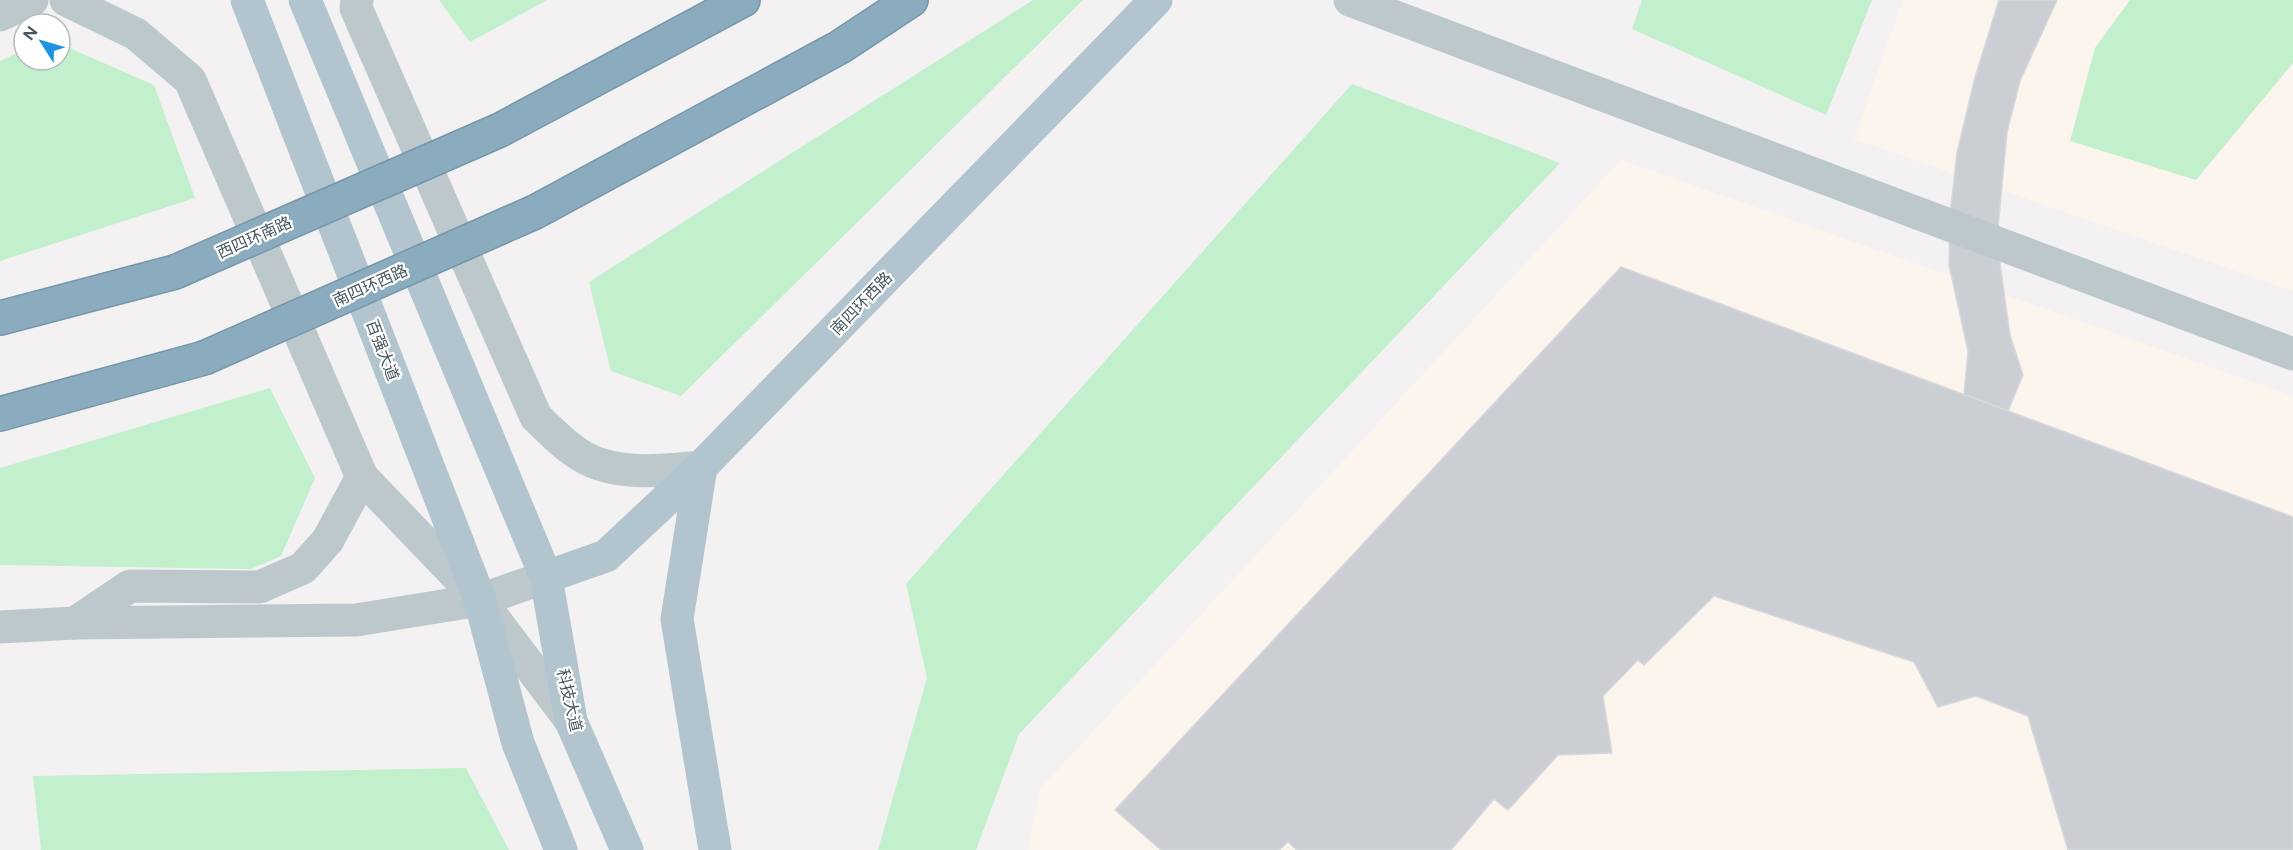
<svg xmlns="http://www.w3.org/2000/svg" width="2293" height="850" font-family="Figtree,'Noto Sans SC',sans-serif">
  <style>
    .commercial { fill: #fcf5ed }
    .green { fill: #c2efcc }
    .building { fill: #cbcfd3; stroke: #d5d9dc; stroke-width: 1.5 }
    .lines { fill: none; stroke-linecap: round; stroke-linejoin: round }
    .highway-casing { stroke: #7597aa; stroke-width: 36 }
    .minor { stroke: #bdc8cd; stroke-width: 33 }
    .major { stroke: #b2c5cf; stroke-width: 33 }
    .highway { stroke: #8aacbe; stroke-width: 33 }
    .highway-bridge-casing { stroke: #7597aa; stroke-width: 36; stroke-linecap: butt }
    .highway-bridge { stroke: #8aacbe; stroke-width: 33 }
    .labels { text-anchor: middle; stroke-width: 4.5; stroke-linejoin: round; paint-order: stroke }
    .street-label { font-size: 16px; fill: #49585f; stroke: #fff }
  </style>
  <rect width="100%" height="100%" fill="#f3f1f2"/>
  <!-- commercial -->
  <g class="commercial">
    <polygon points="1903,0 2293,0 2293,291 1854,139"/>
    <polygon points="1621,160 2293,396 2293,850 1028,850 1040,789"/>
  </g>
  <!-- green -->
  <g class="green">
    <polygon points="439,0 547,0 470,42"/>
    <polygon points="1033,0 1083,0 681,396 611,371 589,282"/>
    <polygon points="1642,0 1872,0 1826,115 1632,29"/>
    <polygon points="2130,0 2293,0 2293,63 2196,180 2070,141 2095,48"/>
    <polygon points="60,44 154,85 195,198 0,261 0,61 24,50 24,60 60,60"/>
    <polygon points="1352,84 1560,163 1019,734 976,850 878,850 927,678 906,584"/>
    <polygon points="270,388 315,478 281,556 251,569 0,565 0,468"/>
    <polygon points="466,768 509,850 41,850 33,776"/>
  </g>
  <!-- building -->
  <g class="building">
    <polygon points="1999,0 2057,0 2020,81 2007,132 1998,228 1998,249 2010,335 2023,375 2008,411 1964,395 1968,351 1949,265 1950,215 1957,153 1974,81"/>
    <polygon points="1621,267 2293,517 2293,850 2068,850 2028,716 1976,696 1938,707 1914,662 1714,596 1644,665 1638,660 1603,696 1612,753 1558,755 1508,810 1494,799 1451,850 1297,850 1288,842 1279,850 1161,850 1115,810"/>
  </g>
  <g class="lines">
    <defs>
      <g id="highway">
        <polyline points="500,130 743,0"/>
        <polyline points="535,212 840,47 911,0"/>
        <polyline points="0,318 175,272"/>
        <polyline points="0,414 204,358"/>
      </g>
    </defs>
    <!-- highway casing -->
    <use href="#highway" class="highway-casing"/>
    <!-- minor -->
    <g class="minor">
      <polyline points="66,0 136,34 190,80 362,477 328,540 303,568 260,587 130,586 75,623"/>
      <path d="M 357,0 L 356,8 L 536,417 C 553,433 575,457 599,464 C 632,475 667,470 701,467"/>
      <polyline points="1350,0 2293,354"/>
      <polyline points="0,15 32,0"/>
      <polyline points="362,477 480,600 571,721"/>
      <polyline points="0,627 75,623 356,620 480,600 546,577"/>
    </g>
    <!-- major -->
    <g class="major">
      <polyline points="247,0 480,600 518,743 561,850"/>
      <polyline points="305,0 546,577 571,721 627,850"/>
      <polyline points="701,467 677,619 715,850"/>
      <polyline points="546,577 606,556 701,467 1156,0"/>
    </g>
    <!-- highway -->
    <use href="#highway" class="highway"/>
    <defs>
      <g id="highway-bridge">
        <polyline points="175,272 500,130"/>
        <polyline points="204,358 535,212"/>
      </g>
    </defs>
    <!-- highway-bridge casing -->
    <use href="#highway-bridge" class="highway-bridge-casing"/>
    <!-- highway-bridge -->
    <use href="#highway-bridge" class="highway-bridge"/>
  </g>
  <g class="labels">
    <!-- street labels -->
    <g class="street-label">
      <text transform="translate(254 237) rotate(-24)" y="6">西四环南路</text>
      <text transform="translate(370 285) rotate(-24)" y="6">南四环西路</text>
      <text transform="translate(861 303) rotate(-46)" y="6">南四环西路</text>
      <text transform="translate(383 350) rotate(69)" y="6">百强大道</text>
      <text transform="translate(570 700) rotate(77)" y="6">科技大道</text>
    </g>
  </g>
  <!-- north arrow -->
  <g transform="translate(42 42) rotate(307)"><circle r="28" fill="#ffffff" stroke="#b6bcbf" stroke-width="1.5"/>
  <path d="M0-4.5L10 22L0 15L-10 22Z" fill="#1d93e2"/>
  <text y="-9" font-size="16" font-weight="bold" text-anchor="middle" fill="#49585f">N</text>
  </g>
</svg>
